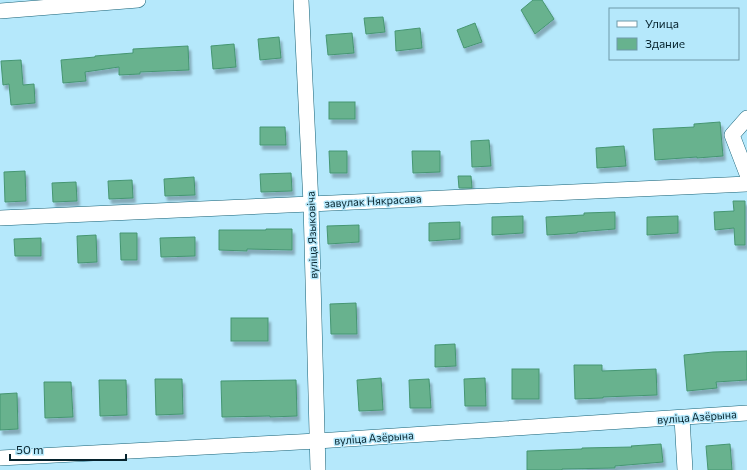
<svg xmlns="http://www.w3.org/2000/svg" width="747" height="470" font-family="Commissioner,sans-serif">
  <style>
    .building { fill: #67b28e; stroke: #469672; filter: url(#shadow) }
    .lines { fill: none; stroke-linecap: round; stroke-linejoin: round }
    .minor-casing { stroke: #166176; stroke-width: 16 }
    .minor { stroke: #fff; stroke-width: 15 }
    .labels { text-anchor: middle; stroke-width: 3; stroke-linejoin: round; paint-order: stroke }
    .street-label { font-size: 11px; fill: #06232d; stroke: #b5e8fb }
  </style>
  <defs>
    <filter id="shadow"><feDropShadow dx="2.5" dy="4.5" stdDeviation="1" flood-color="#0004"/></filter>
  </defs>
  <rect width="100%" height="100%" fill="#b5e8fb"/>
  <!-- building -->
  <g class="building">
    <polygon points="533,0 542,0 554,19 535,34 521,10"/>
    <polygon points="383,17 385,32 366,34 364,18"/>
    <polygon points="475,23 482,42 464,48 457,30"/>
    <polygon points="420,28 422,48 396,51 395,31"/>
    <polygon points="352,33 354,53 328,55 326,35"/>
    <polygon points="279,37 281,58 260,60 258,39"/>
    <polygon points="234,44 236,67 213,69 211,46"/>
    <polygon points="188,46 189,70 140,72 140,74 119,75 119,67 85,72 86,81 63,83 61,60 95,57 95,56 133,53 133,49"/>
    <polygon points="21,60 23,85 34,84 35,103 11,105 9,84 3,85 1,61"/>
    <rect x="329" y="102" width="26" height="17"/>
    <polygon points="720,122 723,156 697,158 697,157 655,160 653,129 694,127 694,124"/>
    <polygon points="260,127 285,127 286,145 260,145"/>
    <polygon points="489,140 491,166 472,167 471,141"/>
    <polygon points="624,146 626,166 597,168 596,148"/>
    <polygon points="329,151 347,151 347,173 330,173"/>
    <polygon points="412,151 440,151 440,172 413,173"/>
    <polygon points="25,171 26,201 5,202 4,172"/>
    <polygon points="291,173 292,191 261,192 260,174"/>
    <polygon points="458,176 471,176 472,188 459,188"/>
    <polygon points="194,177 195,195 165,196 164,179"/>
    <polygon points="132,180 133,198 109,199 108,181"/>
    <polygon points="76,182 77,201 53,202 52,183"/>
    <polygon points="733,201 745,201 745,245 735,245 734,228 715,230 714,212 734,211"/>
    <polygon points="615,212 615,229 577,232 577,233 547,235 546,217 584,215 584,213"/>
    <polygon points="523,216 523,233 492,235 492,217"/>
    <polygon points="678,216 678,233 647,235 647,217"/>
    <polygon points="460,222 460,239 429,241 429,223"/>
    <polygon points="359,225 359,242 328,244 327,226"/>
    <polygon points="266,229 292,229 292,250 247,249 247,251 219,250 219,230 266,230"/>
    <polygon points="120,233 137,233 137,260 121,260"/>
    <polygon points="96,235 97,262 78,263 77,236"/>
    <polygon points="195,237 195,256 161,257 160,238"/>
    <polygon points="41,238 41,256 15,256 14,239"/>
    <polygon points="356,303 357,334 331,334 330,304"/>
    <rect x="231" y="318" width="37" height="23"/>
    <polygon points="455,344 456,366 435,367 435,345"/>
    <polygon points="747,351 747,380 716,382 717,388 687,391 684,355 713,352"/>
    <polygon points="574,365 602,365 602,371 656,369 657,395 603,397 603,398 575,399"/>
    <rect x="512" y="369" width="27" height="30"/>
    <polygon points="381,378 383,410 359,411 357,380"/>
    <polygon points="485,378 486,406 465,406 464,379"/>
    <polygon points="155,379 182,379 183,414 156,415"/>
    <polygon points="429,379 431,408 410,408 409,380"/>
    <polygon points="99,380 126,380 127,415 100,416"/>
    <polygon points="296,380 297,416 270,417 270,416 222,417 221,381"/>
    <polygon points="44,382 71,382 73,417 45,418"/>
    <polygon points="17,393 18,429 0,430 0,394"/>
    <polygon points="661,444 663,462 615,466 615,468 562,469 562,470 527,470 527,451 582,449 582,448 632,447 631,446"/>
    <polygon points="730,444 732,470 708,470 706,446"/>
  </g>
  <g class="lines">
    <defs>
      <g id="minor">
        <polyline points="301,0 311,204 318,470"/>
        <polyline points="0,11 138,0"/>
        <polyline points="747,118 732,135 747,174"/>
        <polyline points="0,218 530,194 747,184"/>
        <polyline points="682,418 685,470"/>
        <polyline points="0,458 317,441 747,413"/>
      </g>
    </defs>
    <!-- minor casing -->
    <use href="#minor" class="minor-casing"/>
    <!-- minor -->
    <use href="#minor" class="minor"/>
  </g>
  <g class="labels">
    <!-- street labels -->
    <g class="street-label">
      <text transform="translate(373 201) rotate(-3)" y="4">завулак Някрасава</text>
      <text transform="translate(312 235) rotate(-92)" y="4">вуліца Языковіча</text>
      <text transform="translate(697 417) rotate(-4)" y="4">вуліца Азёрына</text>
      <text transform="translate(374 438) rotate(-4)" y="4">вуліца Азёрына</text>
    </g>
  </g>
  <!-- legend -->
  <rect x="609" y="8" width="130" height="52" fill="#b5e8fb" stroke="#6f99a9"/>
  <rect x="617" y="21" width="20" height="6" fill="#ffffff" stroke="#6f99a9"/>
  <text x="645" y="28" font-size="12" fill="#06232d">Улица</text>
  <rect x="617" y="38" width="20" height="12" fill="#67b28e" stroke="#6f99a9"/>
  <text x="645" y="48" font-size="12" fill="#06232d">Здание</text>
  <!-- scale -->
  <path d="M10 454v6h116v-6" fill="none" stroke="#06232d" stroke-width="2"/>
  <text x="16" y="454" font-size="12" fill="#06232d" stroke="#b5e8fb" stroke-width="3" paint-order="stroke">50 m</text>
</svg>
